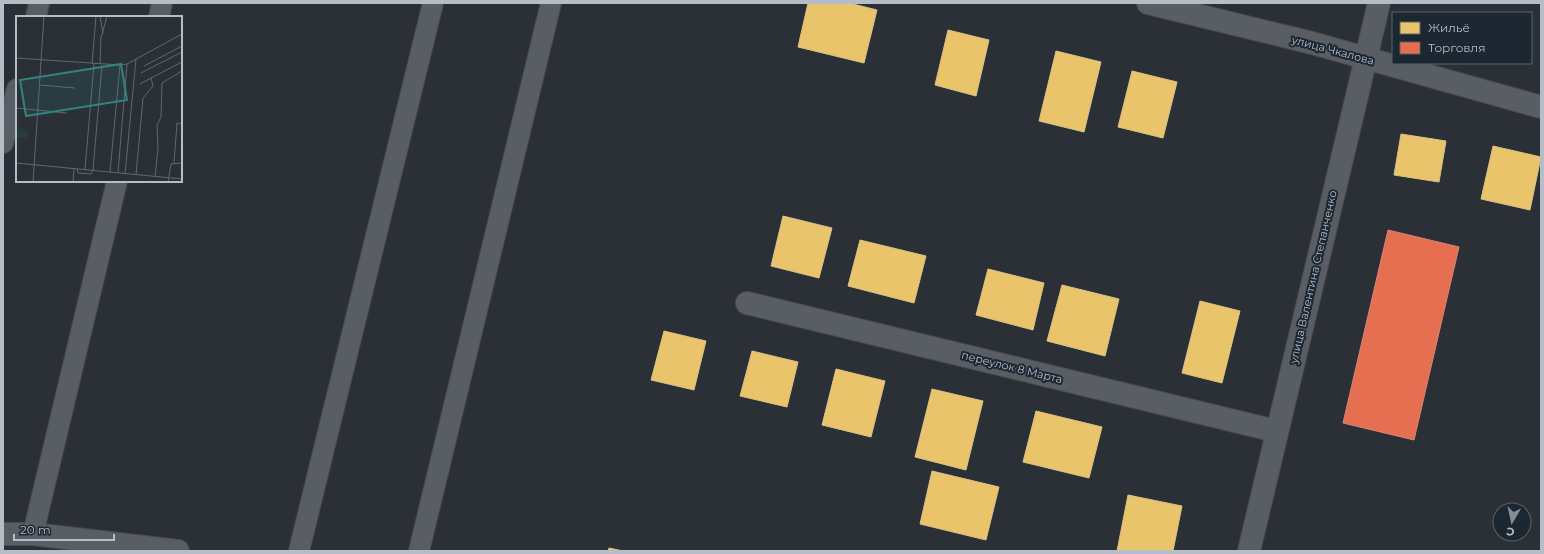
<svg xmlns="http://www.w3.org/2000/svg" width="1544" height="554" font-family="Montserrat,sans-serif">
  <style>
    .homes { fill: #e9c46a; stroke: #d9c286 }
    .shops { fill: #e76f51; stroke: #d88675 }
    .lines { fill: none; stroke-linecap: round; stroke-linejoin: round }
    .service-casing { stroke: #484c51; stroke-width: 22 }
    .minor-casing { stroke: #484c51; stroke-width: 24 }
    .tertiary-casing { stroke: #484c51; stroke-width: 24 }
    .service { stroke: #595e65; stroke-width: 20 }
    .minor { stroke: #595e65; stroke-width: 22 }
    .tertiary { stroke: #595e65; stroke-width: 22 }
    .labels { text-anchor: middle; stroke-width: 4; stroke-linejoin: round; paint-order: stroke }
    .street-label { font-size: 11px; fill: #b4bdc8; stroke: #1d2731 }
    .inset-road { fill: none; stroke: #616870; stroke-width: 1 }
    .view { fill: #308480; fill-opacity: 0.15; stroke: #308480; stroke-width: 2 }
    .inset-edge { fill: none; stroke: #b4bdc8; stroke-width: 2 }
  </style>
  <rect width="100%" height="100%" fill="#2a3036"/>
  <!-- homes -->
  <g class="homes">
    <polygon points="808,3 849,3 877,10 864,63 798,47"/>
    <polygon points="948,30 989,40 976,96 935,85"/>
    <polygon points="1056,51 1101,62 1084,132 1039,121"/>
    <polygon points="1132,71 1177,82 1163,138 1118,127"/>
    <polygon points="1401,134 1446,141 1439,182 1394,175"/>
    <polygon points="1493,146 1541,157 1530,210 1481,199"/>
    <polygon points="783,216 832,228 819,278 771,266"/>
    <polygon points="860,240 926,256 914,303 848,286"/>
    <polygon points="988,269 1044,283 1033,330 976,315"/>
    <polygon points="1062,285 1119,299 1105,356 1047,341"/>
    <polygon points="1200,301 1240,311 1222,383 1182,373"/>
    <polygon points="664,331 706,341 694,390 651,380"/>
    <polygon points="752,351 798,362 787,407 740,396"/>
    <polygon points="836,369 885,381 871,437 822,425"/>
    <polygon points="932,389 983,401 966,470 915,457"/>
    <polygon points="1036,411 1102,427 1089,478 1023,462"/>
    <polygon points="932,471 999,487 986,540 920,524"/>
    <polygon points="1128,495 1182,506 1173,551 1117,551"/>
    <polygon points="609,548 623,551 608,551"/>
  </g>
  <!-- shops -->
  <polygon class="shops" points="1388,230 1459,247 1414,440 1343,423"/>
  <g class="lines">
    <defs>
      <g id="service">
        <polyline points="36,17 39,3"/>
        <polyline points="159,17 162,3"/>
        <polyline points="3,143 17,89"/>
        <polyline points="33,534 117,181"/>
        <polyline points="299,551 433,3"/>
        <polyline points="419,551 551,3"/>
      </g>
      <g id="minor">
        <polyline points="1148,3 1312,43 1541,107"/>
        <polyline points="747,303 1276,431"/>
        <polyline points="3,534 33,534 178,551"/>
      </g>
      <polyline id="tertiary" points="1249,551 1379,3"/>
    </defs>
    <!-- service casing -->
    <use href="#service" class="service-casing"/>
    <!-- minor casing -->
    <use href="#minor" class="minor-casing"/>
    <!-- tertiary casing -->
    <use href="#tertiary" class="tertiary-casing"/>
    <!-- service -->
    <use href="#service" class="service"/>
    <!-- minor -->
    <use href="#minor" class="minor"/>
    <!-- tertiary -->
    <use href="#tertiary" class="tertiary"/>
  </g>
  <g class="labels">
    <!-- street labels -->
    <g class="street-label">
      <text transform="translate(1333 50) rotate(15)" y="4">улица Чкалова</text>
      <text transform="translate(1313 277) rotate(-77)" y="4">улица Валентина Степанченко</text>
      <text transform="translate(1012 367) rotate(14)" y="4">переулок 8 Марта</text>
    </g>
  </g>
  <!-- overview -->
  <g transform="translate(16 16)">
    <rect width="166" height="166" fill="#2a3036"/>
    <path d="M 0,112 L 12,114 L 11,122 L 0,121 Z" fill="#273c3d"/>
    <path class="inset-road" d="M 84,0 L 87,17M 0,42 L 104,49 L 111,48 L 166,18M 76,48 L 80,0M 84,48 L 85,22 L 91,0M 128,50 L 166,30M 125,57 L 166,36M 124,68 L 135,62M 23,69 L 59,72M 0,92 L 51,97M 0,147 L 166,163M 158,147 L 161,107 L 166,108M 61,153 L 62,157 L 75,158 L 77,154 L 86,49M 69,153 L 78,48M 94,156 L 104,49M 102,157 L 111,48M 109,158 L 120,43M 120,159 L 127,82 L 137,70 L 135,62 L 166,46M 139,161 L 142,132 L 141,109 L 145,101 L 146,67 L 166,55M 17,166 L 28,0M 57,166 L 58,153M 152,166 L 155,148 L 166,147"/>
    <path class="view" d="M 105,48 L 111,84 L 10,100 L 4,64 Z"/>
    <rect width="166" height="166" class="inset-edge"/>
  </g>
  <!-- border -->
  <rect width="1544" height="554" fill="none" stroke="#b4bdc8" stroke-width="8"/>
  <!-- legend -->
  <rect x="1392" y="12" width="140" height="52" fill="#1d2731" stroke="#59636d"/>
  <rect x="1400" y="22" width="20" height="12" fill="#e9c46a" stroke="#59636d"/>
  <text x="1428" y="32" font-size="12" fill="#b4bdc8">Жильё</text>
  <rect x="1400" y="42" width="20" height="12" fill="#e76f51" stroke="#59636d"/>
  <text x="1428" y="52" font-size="12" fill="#b4bdc8">Торговля</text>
  <!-- north arrow -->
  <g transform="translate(1512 522) rotate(189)"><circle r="19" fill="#1d2731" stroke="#59636d"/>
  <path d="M0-3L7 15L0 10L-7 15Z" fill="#848c95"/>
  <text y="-6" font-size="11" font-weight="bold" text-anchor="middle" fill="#b4bdc8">С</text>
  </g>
  <!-- scale -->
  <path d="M14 534v6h100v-6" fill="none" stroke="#b4bdc8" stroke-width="2"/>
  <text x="20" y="534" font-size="12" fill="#b4bdc8" stroke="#1d2731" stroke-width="3" paint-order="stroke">20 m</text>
</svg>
